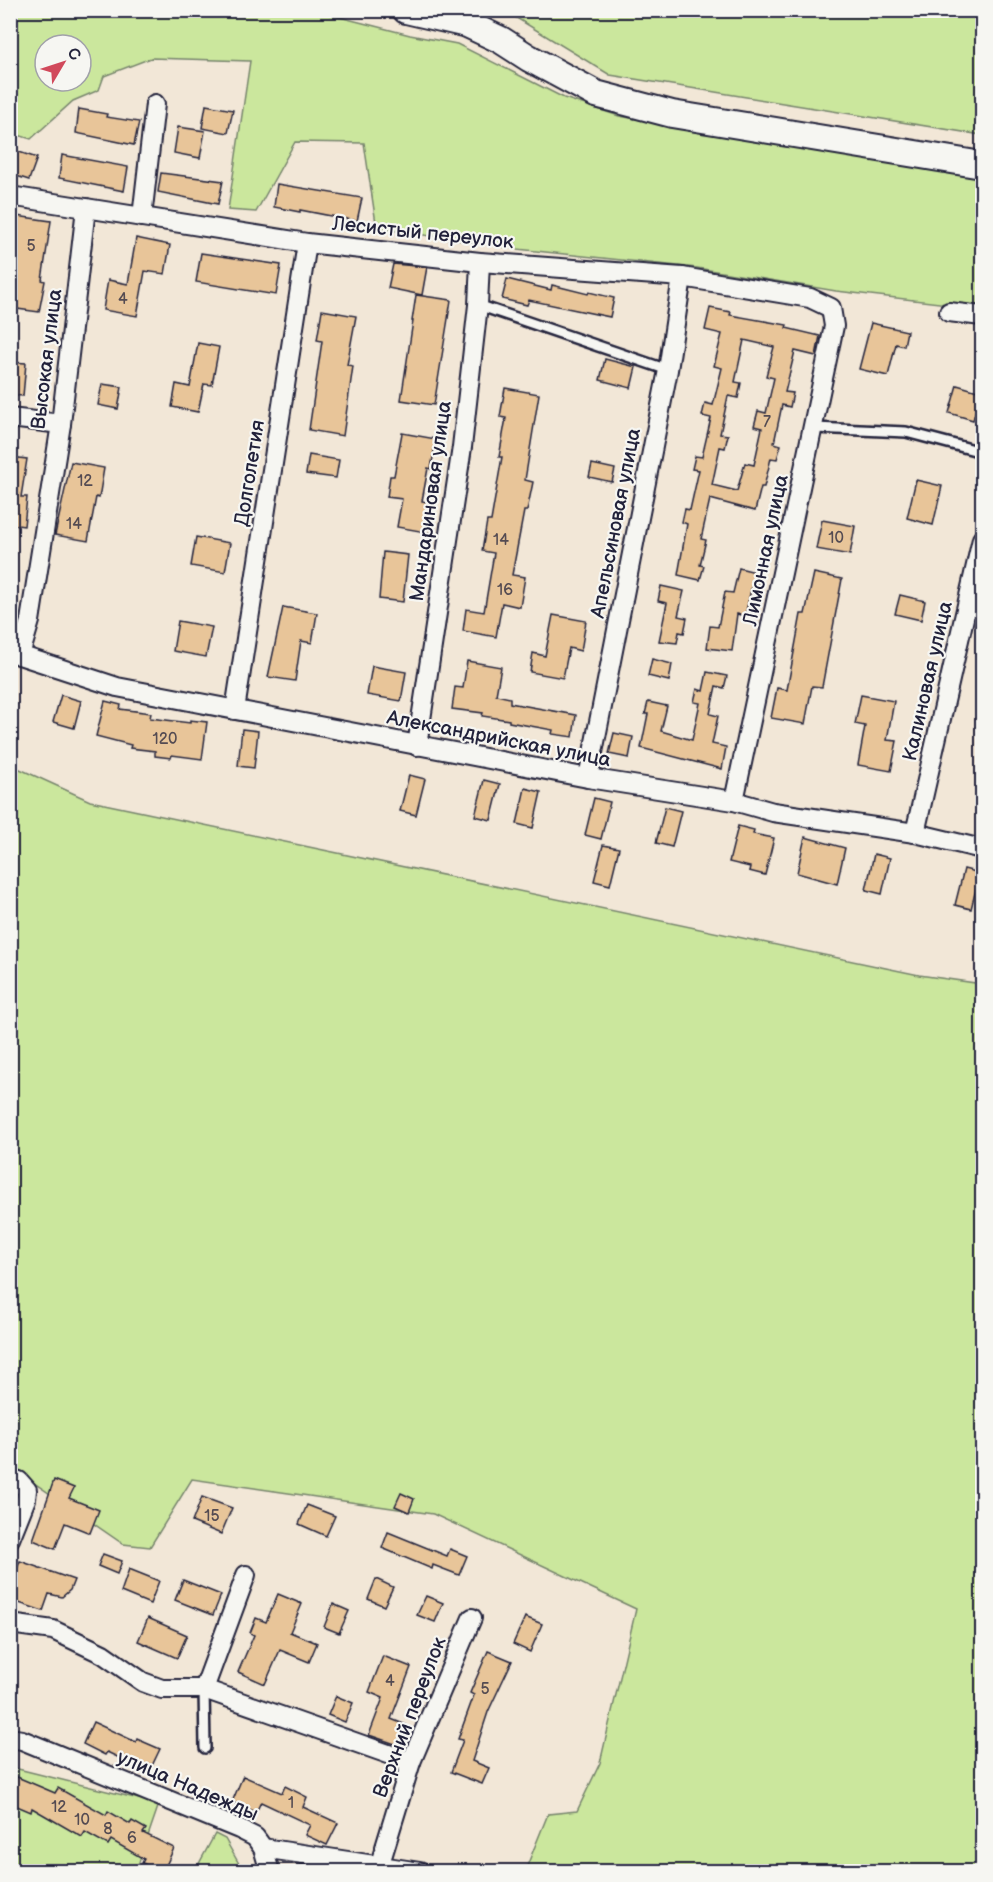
<svg xmlns="http://www.w3.org/2000/svg" width="993" height="1882" font-family="'Balsamiq Sans',sans-serif">
  <style>
    .green { fill: #cbe79d; stroke: #76846c; stroke-width: 1.5; fill-rule: evenodd }
    .building { fill: #e8c599; stroke: #22223b; stroke-width: 1.5; fill-rule: evenodd }
    .lines { fill: none; stroke-linecap: round; stroke-linejoin: round }
    .lane-casing { stroke: #22223b; stroke-width: 14 }
    .street-casing { stroke: #22223b; stroke-width: 22 }
    .secondary-casing { stroke: #22223b; stroke-width: 30 }
    .lane { stroke: #f6f6f2; stroke-width: 9 }
    .street { stroke: #f6f6f2; stroke-width: 18 }
    .secondary { stroke: #f6f6f2; stroke-width: 26 }
    .labels { text-anchor: middle; stroke-width: 4.5; stroke-linejoin: round; paint-order: stroke }
    .number-label { font-size: 16px; fill: #544b52 }
    .street-label { font-size: 20px; fill: #22223b; stroke: #f6f6f2 }
  </style>
  <rect width="100%" height="100%" fill="#f2e7d7"/>
  <filter id="ink" filterUnits="userSpaceOnUse"><feTurbulence type="fractalNoise" baseFrequency=".0167" numOctaves="2"/><feDisplacementMap in="SourceGraphic" scale="12" xChannelSelector="R" yChannelSelector="G"/><feConvolveMatrix kernelMatrix="1 2 1 2 8 2 1 2 1" color-interpolation-filters="sRGB"/></filter>
  <g filter="url(#ink)">
    <!-- green -->
    <g class="green">
      <path d="M 10,11 L 316,11 L 410,35 L 457,44 L 564,98 L 619,116 L 982,179 L 982,308 L 836,291 L 697,268 L 517,249 L 384,229 L 376,223 L 364,143 L 295,142 L 256,212 L 228,210 L 250,61 L 151,58 L 104,76 L 99,90 L 73,101 L 31,139 L 11,133 ZM 45,45 L 81,45 L 81,81 L 45,81 Z"/>
      <polygon points="505,11 982,11 982,135 610,75"/>
      <polygon points="11,765 90,801 919,975 982,984 982,1871 525,1871 548,1814 577,1811 600,1763 636,1609 433,1514 192,1479 150,1547 123,1544 11,1467"/>
      <polygon points="10,1767 159,1804 137,1868 144,1871 11,1871"/>
      <polygon points="215,1834 225,1839 243,1871 195,1871"/>
    </g>
    <!-- building -->
    <g class="building">
      <polygon points="206,105 233,110 228,133 202,128"/>
      <polygon points="79,109 107,114 106,117 139,122 134,145 76,133"/>
      <polygon points="178,127 205,131 200,158 174,153"/>
      <polygon points="10,149 37,158 29,180 10,174"/>
      <polygon points="62,155 128,167 124,191 59,178"/>
      <polygon points="161,173 223,181 218,204 158,192"/>
      <polygon points="277,184 362,198 357,221 300,210 300,212 274,207"/>
      <polygon points="16,216 51,221 42,280 45,281 39,312 10,308 10,260"/>
      <polygon points="136,238 170,245 165,274 145,271 137,316 103,310 108,280 128,284"/>
      <polygon points="201,253 281,265 276,295 196,282"/>
      <polygon points="393,264 427,267 422,295 388,288"/>
      <polygon points="507,279 551,290 552,285 588,294 589,292 614,298 610,317 529,300 527,305 502,299"/>
      <polygon points="416,295 451,300 434,405 401,400 413,321 412,321"/>
      <path d="M 710,308 L 731,312 L 730,315 L 787,325 L 786,328 L 820,336 L 816,356 L 795,351 L 785,392 L 793,393 L 790,407 L 782,405 L 774,443 L 781,445 L 777,459 L 771,458 L 764,487 L 761,487 L 755,511 L 710,499 L 701,539 L 706,540 L 700,565 L 704,566 L 700,580 L 678,575 L 687,524 L 682,522 L 685,509 L 690,510 L 699,470 L 692,469 L 695,456 L 702,457 L 711,418 L 702,416 L 705,403 L 713,405 L 722,368 L 714,366 L 722,334 L 705,330 ZM 744,340 L 774,347 L 766,376 L 774,378 L 766,413 L 758,411 L 754,426 L 762,428 L 754,465 L 745,463 L 737,491 L 712,485 L 720,447 L 725,448 L 728,435 L 720,434 L 728,396 L 738,398 L 741,383 L 735,382 Z"/>
      <polygon points="322,310 356,316 347,365 353,366 343,436 309,430 322,341 317,340"/>
      <polygon points="871,323 907,331 904,346 896,344 888,376 859,369"/>
      <polygon points="198,343 219,347 212,385 204,384 198,412 172,407 176,384 190,387"/>
      <polygon points="605,359 636,367 631,388 600,380"/>
      <polygon points="10,362 26,363 23,396 10,395"/>
      <polygon points="102,384 122,387 118,409 98,405"/>
      <polygon points="957,385 981,392 973,420 949,413"/>
      <polygon points="505,388 539,394 525,480 533,482 527,511 524,511 512,575 525,577 520,607 502,603 496,637 463,631 466,609 484,612 494,553 482,551 487,521 491,521 502,457 499,457 506,418 500,417"/>
      <polygon points="402,433 436,439 431,469 428,468 422,501 436,504 431,533 397,527 402,499 387,497 390,476 394,476"/>
      <polygon points="309,455 339,460 336,478 306,474"/>
      <polygon points="10,457 27,459 21,497 27,497 24,526 10,524"/>
      <polygon points="71,462 104,468 99,498 96,497 88,541 55,535"/>
      <polygon points="592,464 615,469 612,482 589,477"/>
      <polygon points="916,480 942,486 933,525 907,518"/>
      <polygon points="822,520 855,526 850,555 816,549"/>
      <polygon points="196,537 230,543 225,572 191,566"/>
      <polygon points="383,552 408,555 403,602 379,599"/>
      <polygon points="739,568 760,573 758,586 752,585 745,616 737,614 732,651 707,648 710,626 718,627 725,592 733,593"/>
      <polygon points="814,573 842,579 822,687 812,686 805,724 771,718 777,688 787,690 801,614 805,614"/>
      <polygon points="661,586 684,591 678,616 687,618 684,633 679,632 677,643 659,641 667,603 658,601"/>
      <polygon points="900,595 925,601 921,620 895,614"/>
      <polygon points="283,607 317,613 312,643 301,641 295,681 268,677"/>
      <polygon points="553,615 586,621 581,651 569,648 563,678 530,672 533,653 545,656"/>
      <polygon points="178,621 212,627 206,657 173,651"/>
      <polygon points="652,659 672,664 669,681 648,676"/>
      <polygon points="467,661 501,667 496,695 510,698 510,703 576,715 573,737 552,734 553,730 509,722 509,720 482,716 483,713 452,709 455,687 463,688"/>
      <polygon points="372,666 406,672 401,701 367,695"/>
      <polygon points="707,672 727,676 724,688 716,686 710,714 718,716 712,744 726,747 722,769 641,748 648,714 645,714 648,702 667,706 661,731 692,740 700,703 694,702 697,689 703,691"/>
      <polygon points="61,695 81,701 74,728 53,722"/>
      <polygon points="861,695 894,701 887,740 897,741 891,771 858,765 865,726 855,724"/>
      <polygon points="105,701 121,705 120,709 151,713 150,718 190,723 190,720 207,722 202,759 172,755 171,758 155,756 155,751 130,748 131,745 96,736"/>
      <polygon points="242,729 258,731 254,768 238,766"/>
      <polygon points="614,733 633,737 629,758 609,754"/>
      <polygon points="409,775 425,779 416,815 400,811"/>
      <polygon points="484,780 500,784 491,820 475,816"/>
      <polygon points="525,788 541,792 533,828 517,824"/>
      <polygon points="594,798 610,802 601,839 585,835"/>
      <polygon points="665,807 681,811 672,847 656,843"/>
      <polygon points="738,826 754,830 753,834 774,838 765,875 749,871 750,867 729,862"/>
      <polygon points="805,837 845,848 837,884 797,873"/>
      <polygon points="603,845 619,848 610,885 594,881"/>
      <polygon points="874,854 890,858 882,894 866,890"/>
      <polygon points="964,869 980,873 971,909 955,905"/>
      <polygon points="54,1480 74,1488 69,1498 99,1510 90,1533 65,1523 55,1549 33,1540"/>
      <polygon points="401,1493 414,1499 409,1512 395,1506"/>
      <polygon points="202,1497 232,1508 221,1534 192,1522"/>
      <polygon points="307,1505 335,1516 326,1536 299,1524"/>
      <polygon points="388,1532 447,1556 450,1549 467,1556 459,1575 433,1565 432,1569 382,1548"/>
      <polygon points="103,1554 122,1561 117,1574 98,1566"/>
      <polygon points="20,1561 74,1580 70,1590 62,1597 49,1594 43,1611 10,1600 10,1588"/>
      <polygon points="129,1569 159,1581 150,1604 121,1592"/>
      <polygon points="376,1579 393,1587 384,1606 368,1599"/>
      <polygon points="183,1580 221,1595 213,1615 175,1600"/>
      <polygon points="278,1594 302,1604 290,1632 317,1643 309,1662 280,1650 265,1684 238,1672 254,1635 250,1633 256,1618 266,1622"/>
      <polygon points="426,1596 443,1603 435,1622 417,1615"/>
      <polygon points="333,1604 349,1611 339,1633 324,1627"/>
      <polygon points="525,1617 542,1624 530,1652 513,1644"/>
      <polygon points="148,1618 187,1635 177,1658 138,1641"/>
      <polygon points="488,1651 512,1661 488,1712 472,1761 489,1768 482,1784 451,1772 463,1740 458,1739 474,1695 470,1693"/>
      <polygon points="383,1656 411,1667 391,1719 406,1725 398,1745 369,1735 383,1698 369,1692"/>
      <polygon points="336,1696 353,1703 345,1722 328,1715"/>
      <polygon points="93,1722 136,1742 137,1739 160,1749 149,1772 107,1752 105,1755 83,1744"/>
      <polygon points="10,1774 55,1793 58,1788 106,1815 108,1811 130,1824 132,1821 146,1829 143,1833 174,1848 163,1872 142,1863 144,1859 111,1840 108,1845 85,1832 82,1837 32,1808 31,1812 10,1803"/>
      <polygon points="243,1776 282,1793 285,1786 307,1797 303,1807 338,1823 327,1845 305,1835 310,1825 261,1802 256,1812 232,1802"/>
    </g>
    <g class="lines">
      <defs>
        <g id="lane">
          <polyline points="478,305 668,370"/>
          <polyline points="814,428 906,432 982,452"/>
          <polyline points="204,1689 205,1748"/>
        </g>
        <g id="street">
          <polyline points="10,196 307,243 480,262 682,277 810,298 831,308 834,326 734,801"/>
          <polyline points="142,217 155,104"/>
          <polyline points="949,312 982,316"/>
          <polyline points="10,418 61,424"/>
          <polyline points="10,652 117,687 588,778 734,801 773,812 915,833 982,849"/>
          <polyline points="20,655 30,621 61,424 86,208"/>
          <polyline points="235,710 307,243"/>
          <polyline points="417,746 462,447 478,305 480,262"/>
          <polyline points="588,778 668,370 682,277"/>
          <polyline points="915,833 982,539"/>
          <polyline points="10,1478 19,1481 27,1490 26,1499 10,1539"/>
          <polyline points="10,1624 53,1630 103,1654 143,1682 162,1689 204,1689 411,1762"/>
          <polyline points="204,1689 246,1575"/>
          <polyline points="10,1738 22,1740 239,1829 255,1837 263,1848 420,1872"/>
          <polyline points="263,1848 270,1872"/>
          <polyline points="379,1867 411,1762 472,1618"/>
        </g>
        <polyline id="secondary" points="406,10 467,24 501,40 529,58 596,94 672,114 982,165"/>
      </defs>
      <!-- lane casing -->
      <use href="#lane" class="lane-casing"/>
      <!-- street casing -->
      <use href="#street" class="street-casing"/>
      <!-- secondary casing -->
      <use href="#secondary" class="secondary-casing"/>
      <!-- lane -->
      <use href="#lane" class="lane"/>
      <!-- street -->
      <use href="#street" class="street"/>
      <!-- secondary -->
      <use href="#secondary" class="secondary"/>
    </g>
  </g>
  <g class="labels">
    <!-- number labels -->
    <g class="number-label">
      <text x="31" y="251">5</text>
      <text x="123" y="304">4</text>
      <text x="767" y="427">7</text>
      <text x="85" y="486">12</text>
      <text x="74" y="529">14</text>
      <text x="836" y="543">10</text>
      <text x="501" y="545">14</text>
      <text x="505" y="595">16</text>
      <text x="165" y="744">120</text>
      <text x="212" y="1521">15</text>
      <text x="390" y="1686">4</text>
      <text x="485" y="1694">5</text>
      <text x="291" y="1808">1</text>
      <text x="59" y="1812">12</text>
      <text x="82" y="1825">10</text>
      <text x="108" y="1834">8</text>
      <text x="132" y="1843">6</text>
    </g>
    <!-- street labels -->
    <g class="street-label">
      <text transform="translate(423 232) rotate(6)" y="7">Лесистый переулок</text>
      <text transform="translate(46 359) rotate(-83)" y="7">Высокая улица</text>
      <text transform="translate(249 473) rotate(-81)" y="7">Долголетия</text>
      <text transform="translate(430 501) rotate(-82)" y="7">Мандариновая улица</text>
      <text transform="translate(615 523) rotate(-79)" y="7">Апельсиновая улица</text>
      <text transform="translate(765 550) rotate(-78)" y="7">Лимонная улица</text>
      <text transform="translate(927 681) rotate(-77)" y="7">Калиновая улица</text>
      <text transform="translate(499 738) rotate(11)" y="7">Александрийская улица</text>
      <text transform="translate(409 1717) rotate(-69)" y="7">Верхний переулок</text>
      <text transform="translate(188 1785) rotate(23)" y="7">улица Надежды</text>
    </g>
  </g>
  <!-- margin -->
  <rect width="993" height="1882" fill="none" stroke="#f6f6f2" stroke-width="36"/>
  <rect x="18" y="18" width="957" height="1846" fill="none" stroke="#22223b" stroke-width="2" filter="url(#ink)"/>
  <!-- north arrow -->
  <g transform="translate(63 63) rotate(51)"><circle r="28" fill="#f6f6f2" stroke="#a1a1a9" stroke-width="1.5"/>
  <path d="M0-4.5L10 22L0 15L-10 22Z" fill="#d1495b"/>
  <text y="-9" font-size="16" font-weight="bold" text-anchor="middle" fill="#22223b">С</text>
  </g>
</svg>
